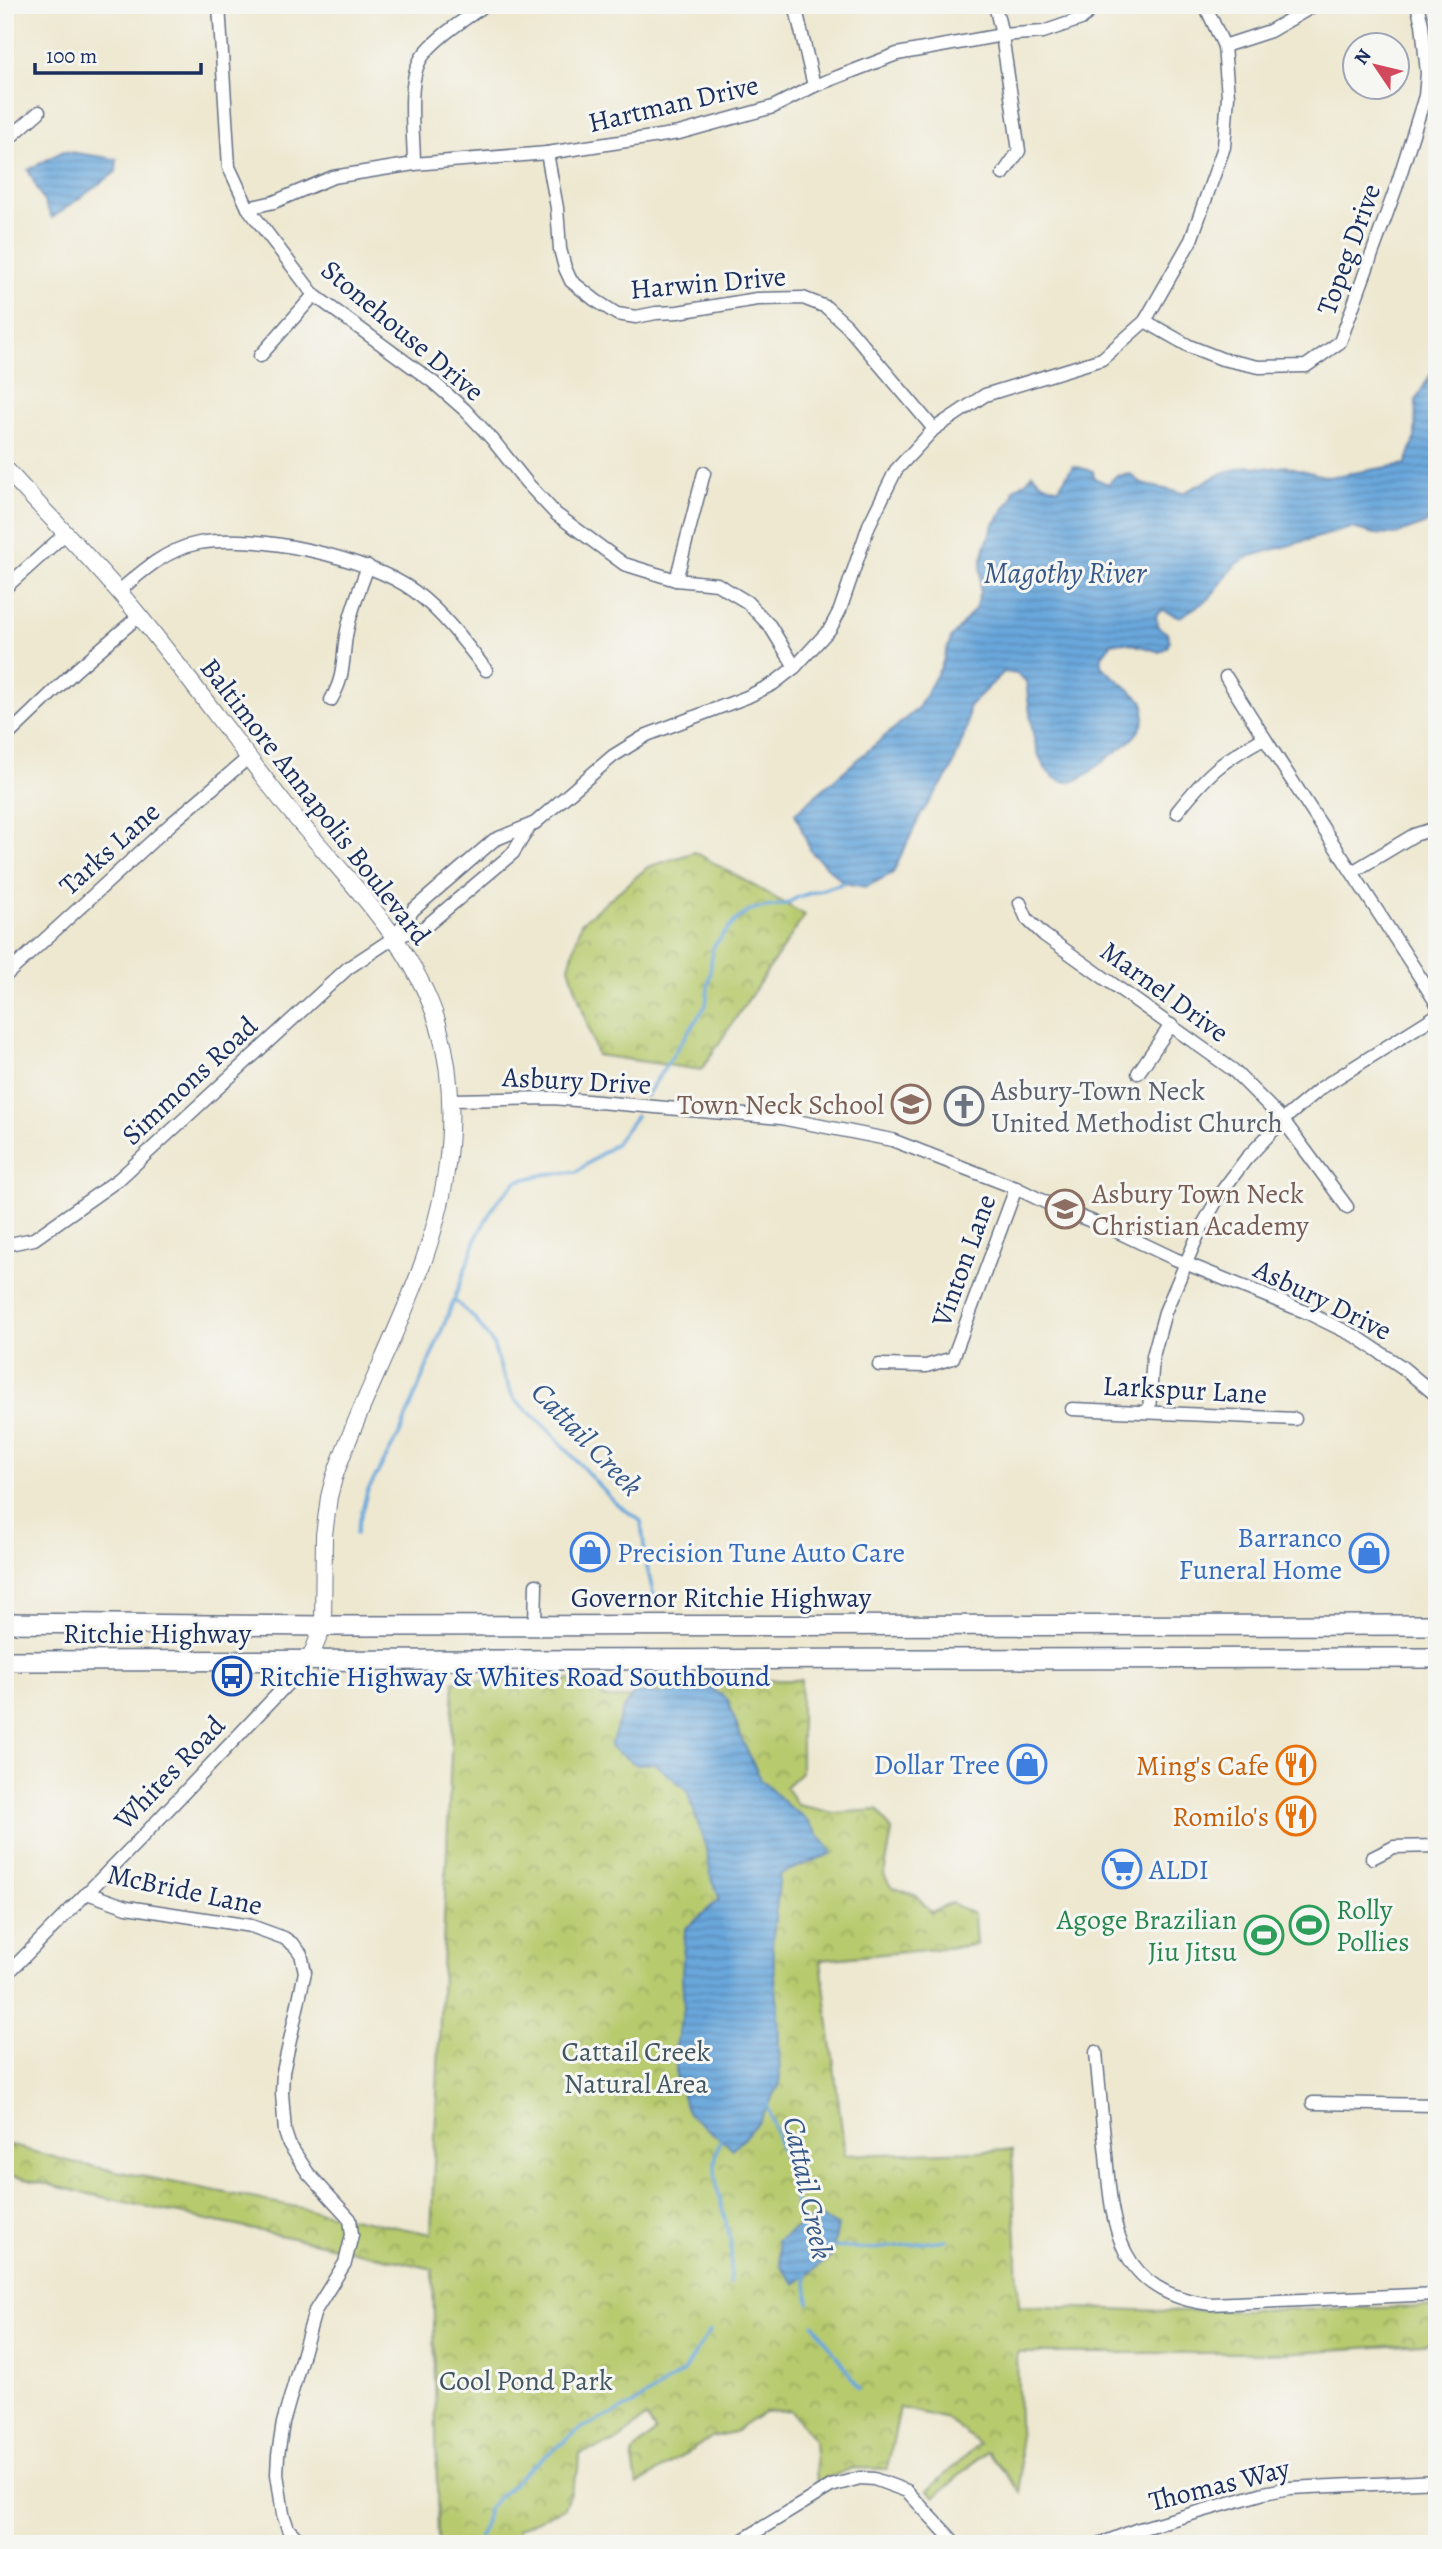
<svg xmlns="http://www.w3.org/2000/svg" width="1442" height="2549" font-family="Alegreya,serif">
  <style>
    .park { fill: url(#park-crowns); stroke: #697c66; stroke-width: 2 }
    .water { fill: url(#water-rules); stroke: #426b9c; stroke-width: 2 }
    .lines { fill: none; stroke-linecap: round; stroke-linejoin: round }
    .stream { stroke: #69a7db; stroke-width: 3.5 }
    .minor-casing { stroke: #657086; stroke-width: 15 }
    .major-casing { stroke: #657086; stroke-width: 18 }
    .highway-casing { stroke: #657086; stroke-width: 22 }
    .minor { stroke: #fff; stroke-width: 12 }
    .major { stroke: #fff; stroke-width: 16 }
    .highway { stroke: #fff; stroke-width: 19 }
    .labels { text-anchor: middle; stroke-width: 6; stroke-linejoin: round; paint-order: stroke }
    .street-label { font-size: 28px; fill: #1b2f5e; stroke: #f6f6f2 }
    .worship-label { font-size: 28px; fill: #5b616d; stroke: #f6f6f2; text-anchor: start }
    .education-label { font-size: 28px; fill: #785e54; stroke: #f6f6f2; text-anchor: end }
    .shop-label { font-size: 28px; fill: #366cbe; stroke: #f6f6f2; text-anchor: end }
    .transit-label { font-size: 28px; fill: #164399; stroke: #f6f6f2; text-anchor: start }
    .food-label { font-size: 28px; fill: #c56008; stroke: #f6f6f2; text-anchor: end }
    .leisure-label { font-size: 28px; fill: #27864d; stroke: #f6f6f2; text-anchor: start }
    .park-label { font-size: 28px; fill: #425662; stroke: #f6f6f2 }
    .water-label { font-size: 30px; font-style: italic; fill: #36598a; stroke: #f6f6f2 }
  </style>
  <defs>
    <pattern id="park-crowns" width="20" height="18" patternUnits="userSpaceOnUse" patternTransform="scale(1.75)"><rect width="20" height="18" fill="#b7ca6d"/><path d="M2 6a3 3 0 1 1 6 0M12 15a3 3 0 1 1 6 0" fill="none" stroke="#94a45d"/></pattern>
    <pattern id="water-rules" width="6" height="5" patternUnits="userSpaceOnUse" patternTransform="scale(1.75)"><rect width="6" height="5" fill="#69a7db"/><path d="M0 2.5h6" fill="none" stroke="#5688b5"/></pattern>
  </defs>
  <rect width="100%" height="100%" fill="#f6f6f2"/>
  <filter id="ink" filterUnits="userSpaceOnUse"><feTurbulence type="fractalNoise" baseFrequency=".0143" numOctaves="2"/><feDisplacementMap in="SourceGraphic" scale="14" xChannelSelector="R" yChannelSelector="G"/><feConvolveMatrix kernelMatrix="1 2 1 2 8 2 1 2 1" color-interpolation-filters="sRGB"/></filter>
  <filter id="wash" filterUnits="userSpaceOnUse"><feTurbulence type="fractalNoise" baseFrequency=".00686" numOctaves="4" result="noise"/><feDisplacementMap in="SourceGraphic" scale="28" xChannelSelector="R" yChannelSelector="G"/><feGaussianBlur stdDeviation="1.57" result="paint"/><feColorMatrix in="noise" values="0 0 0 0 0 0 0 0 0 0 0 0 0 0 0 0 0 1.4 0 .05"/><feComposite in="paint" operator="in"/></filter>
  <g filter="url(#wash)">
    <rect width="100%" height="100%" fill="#eee8d0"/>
    <!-- park -->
    <g class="park">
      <polygon points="695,852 805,915 701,1070 597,1055 569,967 581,923 648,867"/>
      <path d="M 603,1680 L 603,1698 L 646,1698 L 646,1681 L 801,1680 L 801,1772 L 786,1788 L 798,1805 L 834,1813 L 878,1810 L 892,1832 L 884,1875 L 891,1887 L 915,1895 L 931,1912 L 952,1903 L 974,1914 L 976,1945 L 821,1960 L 845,2155 L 1012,2150 L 1019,2306 L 1166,2311 L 1437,2307 L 1437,2343 L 1283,2353 L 1017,2353 L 1021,2492 L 987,2451 L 935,2497 L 928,2490 L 979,2444 L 948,2419 L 900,2408 L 887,2469 L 852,2468 L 817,2483 L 814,2440 L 790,2410 L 764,2412 L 734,2432 L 712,2437 L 637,2485 L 632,2454 L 655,2431 L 646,2417 L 616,2442 L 579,2454 L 578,2471 L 564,2508 L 518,2529 L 513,2544 L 438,2544 L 433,2269 C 290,2235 147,2210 5,2174 L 5,2144 L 76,2163 L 431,2234 L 454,1681 Z"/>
    </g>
    <!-- water -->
    <g class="water">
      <polygon points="63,151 117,159 116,172 52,218 28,170"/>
      <path d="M 1437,363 L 1437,519 L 1395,535 L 1375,534 L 1351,528 L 1251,556 L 1235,565 L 1209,599 L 1180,617 L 1162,610 L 1156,615 L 1158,627 L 1167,633 L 1170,641 L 1167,647 L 1160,652 L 1125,642 L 1112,643 L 1102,656 L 1101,666 L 1144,702 C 1144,709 1145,717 1143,723 C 1135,741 1119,749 1105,760 C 1089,773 1069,793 1050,774 C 1031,755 1030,707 1026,681 L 1017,674 L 1004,672 L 969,706 L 967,728 L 951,771 L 921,814 L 893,873 L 866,887 L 844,883 L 811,852 L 795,813 L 918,708 L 941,667 L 951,638 L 975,609 L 980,592 L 981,563 L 985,547 L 993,526 L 1012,498 L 1014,489 L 1028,480 L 1032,473 L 1042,483 L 1058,489 L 1073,466 L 1093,471 L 1094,478 L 1108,484 L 1116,476 L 1130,474 L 1142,484 L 1183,493 L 1222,473 L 1249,466 L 1272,468 L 1286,466 L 1328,477 L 1406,464 L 1415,438 L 1416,400 Z"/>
      <polygon points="706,1685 728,1700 742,1740 761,1780 787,1805 804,1817 833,1853 780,1874 772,1945 778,2007 780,2084 759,2122 733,2149 688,2114 676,2077 676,2043 684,2009 682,1974 685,1929 720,1899 712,1882 706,1848 687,1790 654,1763 637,1765 610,1747 622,1712 634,1693 663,1694"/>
      <polygon points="816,2216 838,2226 831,2257 795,2284 781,2267 777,2241"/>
    </g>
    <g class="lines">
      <!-- stream -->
      <g class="stream">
        <polyline points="646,1096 706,1005 713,947 736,920 753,909 786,904 798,897 844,883"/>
        <polyline points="454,1300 475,1319 493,1344 501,1370 514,1399 545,1426 614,1502 641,1521 646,1562 656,1605"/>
        <polyline points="356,1534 367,1492 400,1433 454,1300 478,1234 497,1201 517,1181 547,1174 576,1172 615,1144 636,1116"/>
        <polyline points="676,1677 680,1695"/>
        <polyline points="767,2104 789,2175 801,2228"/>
        <path d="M 723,2136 C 704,2166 724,2207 730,2239 C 733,2253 730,2270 729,2284"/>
        <polyline points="830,2247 874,2249 946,2240"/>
        <polyline points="806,2274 809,2303"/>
        <polyline points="814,2324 859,2388"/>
        <polyline points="477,2544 489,2507 527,2470 582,2428 633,2405 684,2371 710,2331"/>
      </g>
    </g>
  </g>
  <g filter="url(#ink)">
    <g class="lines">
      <defs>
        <g id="minor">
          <polyline points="219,5 229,167 248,208 314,295 433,382 465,410 492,439 527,483 556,514 624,564 676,580 717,584 747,602 770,626 795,667"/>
          <polyline points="795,5 814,86"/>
          <polyline points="995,5 1002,35 1019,151 1003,174"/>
          <polyline points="1224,46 1270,31 1315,5"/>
          <polyline points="5,142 39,112"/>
          <polyline points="547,153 557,208 560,249 565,268 571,281 595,300 617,314 636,317 656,313 678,312 757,299 803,298 826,307 847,326 934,429"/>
          <path d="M 414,164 C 414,135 406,80 422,57 C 435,38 465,19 485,5"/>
          <polyline points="248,208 274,202 333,177 414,164 547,153 679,133 773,107 814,86 897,54 1002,35 1043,32 1081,19 1097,5"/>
          <polyline points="1145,321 1189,346 1222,359 1259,367 1306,366 1340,342 1396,188 1425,96 1427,73 1422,24 1417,5"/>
          <polyline points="260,356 314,295"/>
          <polyline points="676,580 704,473"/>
          <polyline points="5,588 65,534"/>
          <path d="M 118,592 C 142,571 167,549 199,543 C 256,533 368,557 414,591 C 443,613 464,641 486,670"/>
          <path d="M 1226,677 C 1294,787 1368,894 1437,1004"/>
          <path d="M 331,700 C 345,676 342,662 346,636 C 350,612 360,589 368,566"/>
          <polyline points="5,738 76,670 139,616"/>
          <path d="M 1177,812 C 1207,774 1221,761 1264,738"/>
          <polyline points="1437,820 1433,829 1437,841"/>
          <polyline points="1354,871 1414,835 1433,829"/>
          <polyline points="1020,903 1027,919 1044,935 1233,1070 1283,1120 1347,1207"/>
          <polyline points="395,937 413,910 494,840 535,823 613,756 647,735 747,697 773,684 795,667 830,629 840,610 869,525 896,470 934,429 985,395 1102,359 1145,321 1191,240 1224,147 1228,96 1224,46 1205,5"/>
          <polyline points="5,976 172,823 248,758"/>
          <polyline points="1138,1073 1171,1025"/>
          <polyline points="451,1100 553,1098 781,1118 892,1140 1016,1188 1051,1205 1116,1231 1175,1259 1308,1313 1357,1337 1402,1367 1437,1396"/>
          <polyline points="9,1244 34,1239 119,1179 348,968 395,937 425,927 513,853 530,826"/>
          <polyline points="879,1365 926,1366 953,1358 1016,1188"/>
          <polyline points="1072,1409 1295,1419"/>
          <polyline points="1149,1411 1153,1356 1165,1312 1201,1228 1222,1191 1246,1159 1283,1120 1321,1088 1437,1015"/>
          <polyline points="535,1625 536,1585"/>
          <polyline points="1372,1858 1394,1847 1437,1846"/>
          <polyline points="87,1893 127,1907 251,1926 284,1938 294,1945 301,1954 305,1972 283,2072 282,2093 285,2132 289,2144 308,2173 350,2219 352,2235 345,2263 315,2311 283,2423 278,2455 277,2474 283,2514 288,2529 303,2544"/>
          <polyline points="5,1976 140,1839 309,1661"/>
          <path d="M 1096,2052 C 1099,2086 1102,2120 1106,2154 C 1112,2230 1119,2293 1210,2304 L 1437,2294"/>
          <polyline points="1313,2103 1437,2105"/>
          <polyline points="736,2544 831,2486 860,2478 874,2479 907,2491 956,2544"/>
          <polyline points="1100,2544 1136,2530 1264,2493 1290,2488 1437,2481"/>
        </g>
        <path id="major" d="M 5,468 C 50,518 99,566 141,618 C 191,680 237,744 286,806 C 341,873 412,940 438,1024 C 452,1071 453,1124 446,1172 C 432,1276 368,1378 334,1478 L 329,1497 L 324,1535 L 323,1626 L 309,1661"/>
        <g id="highway">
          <polyline points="5,1623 323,1626 1437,1625"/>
          <polyline points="5,1661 1437,1658"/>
        </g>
      </defs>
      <!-- minor casing -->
      <use href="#minor" class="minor-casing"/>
      <!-- major casing -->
      <use href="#major" class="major-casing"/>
      <!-- highway casing -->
      <use href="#highway" class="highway-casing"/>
      <!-- minor -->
      <use href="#minor" class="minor"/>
      <!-- major -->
      <use href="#major" class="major"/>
      <!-- highway -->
      <use href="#highway" class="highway"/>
    </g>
  </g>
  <!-- icons -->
  <defs>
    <symbol id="school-ring" viewBox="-11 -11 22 22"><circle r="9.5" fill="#f6f6f2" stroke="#8d6e63" stroke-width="1.5"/><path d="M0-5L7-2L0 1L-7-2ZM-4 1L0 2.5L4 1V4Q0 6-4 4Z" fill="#8d6e63"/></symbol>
    <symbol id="church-ring" viewBox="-11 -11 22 22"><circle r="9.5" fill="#f6f6f2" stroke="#6b7280" stroke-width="1.5"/><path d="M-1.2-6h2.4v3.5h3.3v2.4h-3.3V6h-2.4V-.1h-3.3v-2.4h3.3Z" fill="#6b7280"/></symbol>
    <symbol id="shop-ring" viewBox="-11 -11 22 22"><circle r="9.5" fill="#f6f6f2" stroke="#3f7fe0" stroke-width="1.5"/><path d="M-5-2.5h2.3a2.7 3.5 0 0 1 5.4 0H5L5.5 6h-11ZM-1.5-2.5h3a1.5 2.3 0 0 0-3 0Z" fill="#3f7fe0"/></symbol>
    <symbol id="bus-ring" viewBox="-11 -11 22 22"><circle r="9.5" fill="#f6f6f2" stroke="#1a4fb4" stroke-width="1.5"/><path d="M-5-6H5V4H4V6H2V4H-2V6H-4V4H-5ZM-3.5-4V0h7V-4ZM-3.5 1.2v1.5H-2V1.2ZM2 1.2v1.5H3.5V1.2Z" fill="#1a4fb4"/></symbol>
    <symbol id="restaurant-ring" viewBox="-11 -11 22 22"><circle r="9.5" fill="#f6f6f2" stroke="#e8710a" stroke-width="1.5"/><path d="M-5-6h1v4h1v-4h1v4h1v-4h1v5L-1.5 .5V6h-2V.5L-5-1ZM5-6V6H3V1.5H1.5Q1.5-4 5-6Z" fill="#e8710a"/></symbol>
    <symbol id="supermarket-ring" viewBox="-11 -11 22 22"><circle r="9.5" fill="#f6f6f2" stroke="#3f7fe0" stroke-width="1.5"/><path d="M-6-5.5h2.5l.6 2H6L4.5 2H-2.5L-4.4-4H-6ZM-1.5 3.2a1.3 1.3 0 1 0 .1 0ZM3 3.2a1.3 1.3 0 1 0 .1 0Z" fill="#3f7fe0"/></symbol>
    <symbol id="stadium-ring" viewBox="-11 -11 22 22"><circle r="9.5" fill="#f6f6f2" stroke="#2e9e5b" stroke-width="1.5"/><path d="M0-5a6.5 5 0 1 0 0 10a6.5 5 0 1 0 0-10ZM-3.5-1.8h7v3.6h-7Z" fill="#2e9e5b"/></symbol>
  </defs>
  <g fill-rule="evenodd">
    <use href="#school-ring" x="889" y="1082" width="44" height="44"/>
    <use href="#church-ring" x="942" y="1084" width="44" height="44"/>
    <use href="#school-ring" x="1043" y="1187" width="44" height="44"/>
    <use href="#shop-ring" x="568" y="1530" width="44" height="44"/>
    <use href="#shop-ring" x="1347" y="1531" width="44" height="44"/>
    <use href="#bus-ring" x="210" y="1654" width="44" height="44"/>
    <use href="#shop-ring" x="1005" y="1742" width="44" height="44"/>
    <use href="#restaurant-ring" x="1274" y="1743" width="44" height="44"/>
    <use href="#restaurant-ring" x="1274" y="1794" width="44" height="44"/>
    <use href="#supermarket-ring" x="1100" y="1847" width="44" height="44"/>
    <use href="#stadium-ring" x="1287" y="1903" width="44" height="44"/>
    <use href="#stadium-ring" x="1242" y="1913" width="44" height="44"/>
  </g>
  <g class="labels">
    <!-- street labels -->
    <g class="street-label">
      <text transform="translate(673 103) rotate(-13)" y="10">Hartman Drive</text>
      <text transform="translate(1348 249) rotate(-70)" y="10">Topeg Drive</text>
      <text transform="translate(708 282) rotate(-5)" y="10">Harwin Drive</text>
      <text transform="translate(403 330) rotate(40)" y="10">Stonehouse Drive</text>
      <text transform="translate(316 801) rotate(52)" y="10">Baltimore Annapolis Boulevard</text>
      <text transform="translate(109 848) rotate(-42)" y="10">Tarks Lane</text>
      <text transform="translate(1165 991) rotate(36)" y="10">Marnel Drive</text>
      <text transform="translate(189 1080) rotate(-43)" y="10">Simmons Road</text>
      <text transform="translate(577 1080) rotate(3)" y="10">Asbury Drive</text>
      <text transform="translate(963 1260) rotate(-70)" y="10">Vinton Lane</text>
      <text transform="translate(1323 1299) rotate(26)" y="10">Asbury Drive</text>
      <text transform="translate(1185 1389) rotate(3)" y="10">Larkspur Lane</text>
      <text x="721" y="1607">Governor Ritchie Highway</text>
      <text x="157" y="1643">Ritchie Highway</text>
      <text transform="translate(169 1772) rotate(-46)" y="10">Whites Road</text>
      <text transform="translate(185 1889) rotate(12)" y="10">McBride Lane</text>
      <text transform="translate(1219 2484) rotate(-14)" y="10">Thomas Way</text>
    </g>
    <!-- worship labels -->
    <g class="worship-label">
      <text x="991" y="1100">Asbury-Town Neck<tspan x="991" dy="32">United Methodist Church</tspan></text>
    </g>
    <!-- education labels -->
    <g class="education-label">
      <text x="884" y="1114">Town Neck School</text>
      <text x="1092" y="1203" text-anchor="start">Asbury Town Neck<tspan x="1092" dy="32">Christian Academy</tspan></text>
    </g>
    <!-- shop labels -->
    <g class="shop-label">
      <text x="1342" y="1547">Barranco<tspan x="1342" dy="32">Funeral Home</tspan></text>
      <text x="617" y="1562" text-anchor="start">Precision Tune Auto Care</text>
      <text x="1000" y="1774">Dollar Tree</text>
      <text x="1149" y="1879" text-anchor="start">ALDI</text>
    </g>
    <!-- transit labels -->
    <g class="transit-label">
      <text x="259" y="1686">Ritchie Highway &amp; Whites Road Southbound</text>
    </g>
    <!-- food labels -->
    <g class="food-label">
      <text x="1269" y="1775">Ming's Cafe</text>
      <text x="1269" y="1826">Romilo's</text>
    </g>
    <!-- leisure labels -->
    <g class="leisure-label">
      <text x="1336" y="1919">Rolly<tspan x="1336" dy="32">Pollies</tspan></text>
      <text x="1237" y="1929" text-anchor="end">Agoge Brazilian<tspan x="1237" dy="32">Jiu Jitsu</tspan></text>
    </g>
    <!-- park labels -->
    <g class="park-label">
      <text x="636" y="2061">Cattail Creek<tspan x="636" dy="32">Natural Area</tspan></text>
      <text x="526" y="2390">Cool Pond Park</text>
    </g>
    <!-- water labels -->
    <g class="water-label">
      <text x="1065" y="583">Magothy River</text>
      <text transform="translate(587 1439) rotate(46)" y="10">Cattail Creek</text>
      <text transform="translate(808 2188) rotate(78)" y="10">Cattail Creek</text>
    </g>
  </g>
  <!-- margin -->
  <rect width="1442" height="2549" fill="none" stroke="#f6f6f2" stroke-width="28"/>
  <!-- north arrow -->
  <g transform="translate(1376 66) rotate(305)"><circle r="33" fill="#f6f6f2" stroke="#9ea6b7" stroke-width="2"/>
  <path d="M0-5L12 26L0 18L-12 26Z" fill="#d1495b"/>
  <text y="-10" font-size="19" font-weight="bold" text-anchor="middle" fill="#1b2f5e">N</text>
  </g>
  <!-- scale -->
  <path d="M35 63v10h166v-10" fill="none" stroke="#1b2f5e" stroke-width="3.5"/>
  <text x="46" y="63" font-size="21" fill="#1b2f5e" stroke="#f6f6f2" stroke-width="5" paint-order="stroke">100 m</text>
</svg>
